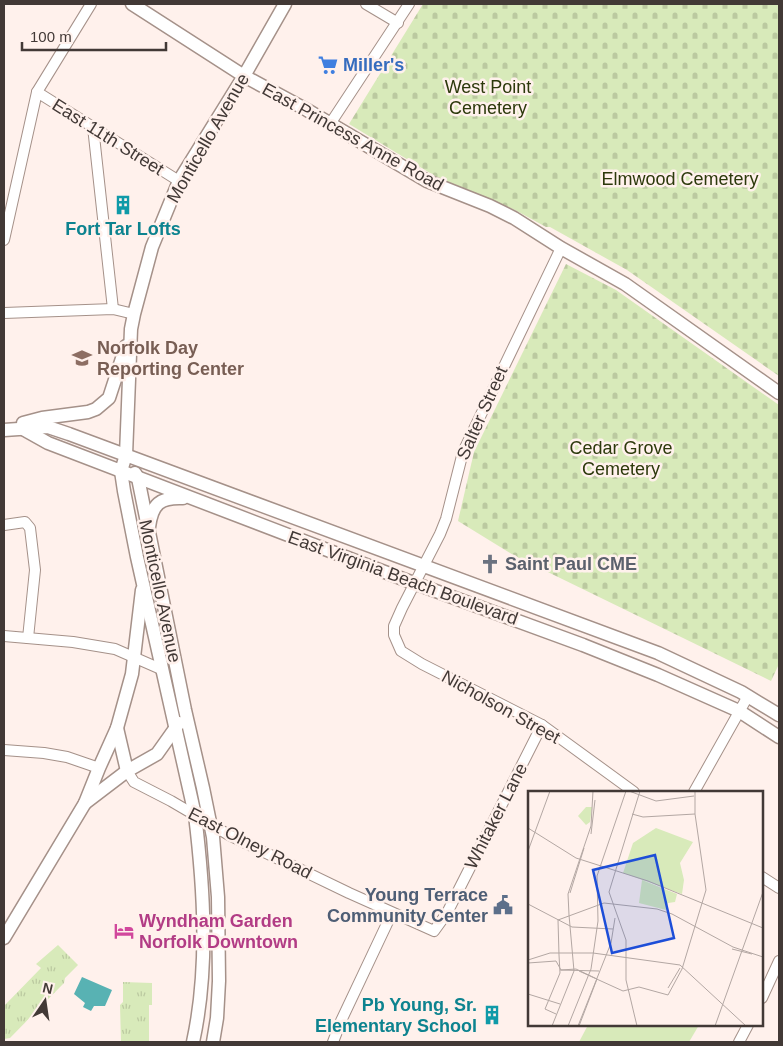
<svg xmlns="http://www.w3.org/2000/svg" width="783" height="1046" font-family="Helvetica,sans-serif">
  <style>
    .grass { fill: url(#grass-tufts) }
    .cemetery { fill: url(#cemetery-stones) }
    .pitch { fill: #d8eaba }
    .water { fill: #58b2b3 }
    .lines { fill: none; stroke-linecap: round; stroke-linejoin: round }
    .minor-casing { stroke: #a59189; stroke-width: 12 }
    .major-casing { stroke: #a59189; stroke-width: 15 }
    .minor { stroke: #fff; stroke-width: 10 }
    .major { stroke: #fff; stroke-width: 12 }
    .labels { text-anchor: middle; stroke-width: 5; stroke-linejoin: round; paint-order: stroke }
    .shop-label { font-size: 18px; font-weight: bold; fill: #366cbe; stroke: #fff1ec; text-anchor: start }
    .park-label { font-size: 18px; fill: #2c390b; stroke: #fff1ec }
    .street-label { font-size: 18px; fill: #423936; stroke: #fff1ec }
    .culture-label { font-size: 18px; font-weight: bold; fill: #0d838f; stroke: #fff1ec }
    .education-label { font-size: 18px; font-weight: bold; fill: #785e54; stroke: #fff1ec; text-anchor: start }
    .worship-label { font-size: 18px; font-weight: bold; fill: #5b616d; stroke: #fff1ec; text-anchor: start }
    .service-label { font-size: 18px; font-weight: bold; fill: #4e5e75; stroke: #fff1ec; text-anchor: end }
    .hotel-label { font-size: 18px; font-weight: bold; fill: #b23c85; stroke: #fff1ec; text-anchor: start }
    .inset-road { fill: none; stroke: #b3a7a3; stroke-width: 1 }
    .view { fill: #1d4ed8; fill-opacity: 0.15; stroke: #1d4ed8; stroke-width: 2.5 }
    .inset-edge { fill: none; stroke: #423936; stroke-width: 2.5 }
  </style>
  <defs>
    <pattern id="grass-tufts" width="24" height="20" patternUnits="userSpaceOnUse" patternTransform="scale(1.25)"><rect width="24" height="20" fill="#d8eaba"/><path d="M3 7l-1-3M5 7V3M7 7l1-3M15 17l-1-3M17 17v-4M19 17l1-3" fill="none" stroke="#bbc9a0"/></pattern>
    <pattern id="cemetery-stones" width="16" height="16" patternUnits="userSpaceOnUse" patternTransform="scale(1.25)"><rect width="16" height="16" fill="#d8eaba"/><path d="M2 7V4a2 2 0 0 1 4 0v3zM10 15v-3a2 2 0 0 1 4 0v3z" fill="#bbc9a0"/></pattern>
  </defs>
  <rect width="100%" height="100%" fill="#fff1ec"/>
  <!-- grass -->
  <g class="grass">
    <polygon points="58,945 78,965 65,978 64,983 10,1038 4,1039 4,1006 41,968 36,964"/>
    <polygon points="123,982 152,983 152,1005 149,1005 149,1042 121,1042 120,1005 123,1002"/>
  </g>
  <!-- cemetery -->
  <g class="cemetery">
    <polygon points="423,4 779,4 779,376 627,270 550,227 546,227 515,210 438,178 349,124"/>
    <polygon points="566,264 616,290 779,405 779,664 771,681 515,556 458,521 474,452"/>
  </g>
  <!-- pitch -->
  <polygon class="pitch" points="588,1025 699,1025 689,1042 579,1042"/>
  <!-- water -->
  <polygon class="water" points="82,977 112,990 105,1006 94,1006 91,1011 83,1007 85,1003 74,994"/>
  <g class="lines">
    <defs>
      <g id="minor">
        <polyline points="366,4 398,23"/>
        <polyline points="37,92 179,181"/>
        <polyline points="330,124 409,4"/>
        <polyline points="93,127 113,309"/>
        <polyline points="4,240 37,92 91,4"/>
        <polyline points="561,248 463,452 446,519 440,534 402,608 394,626 394,635 401,651 422,664 542,725 634,792"/>
        <polyline points="4,313 113,309 134,314"/>
        <polyline points="4,525 25,522 30,528 35,570 28,638"/>
        <polyline points="4,636 73,642 115,649 163,670"/>
        <polyline points="4,750 44,753 67,757 99,768"/>
        <polyline points="127,771 134,782 171,801 229,835 349,893 434,931 447,913 542,725"/>
        <polyline points="694,792 748,696"/>
        <polyline points="762,877 779,888"/>
        <polyline points="762,998 779,961"/>
        <polyline points="333,1042 341,1021 392,913"/>
        <polyline points="739,1042 748,1025"/>
      </g>
      <g id="major">
        <polyline points="132,4 244,76 307,110 427,181 490,206 514,218 561,248 625,284 779,393"/>
        <polyline points="23,423 42,418 88,412 96,409 109,398 126,346"/>
        <polyline points="23,429 48,443 403,579 583,645 658,675 739,711 779,737"/>
        <polyline points="4,430 48,427 69,434 658,653 741,692 779,715"/>
        <polyline points="135,473 138,478 185,710 203,788 213,837 218,897 219,981 217,1018 213,1042"/>
        <path d="M 149,527 C 152,504 160,497 183,498"/>
        <polyline points="117,728 127,771"/>
        <polyline points="85,803 127,771 157,754 179,723"/>
        <polyline points="4,938 85,803 99,768 117,728 132,674 142,590"/>
        <path d="M 193,1042 C 209,969 204,889 195,815 L 137,557 L 124,491 L 121,471 L 126,455 L 131,329 L 134,314 L 152,247 L 179,181 L 244,76 L 285,4"/>
      </g>
    </defs>
    <!-- minor casing -->
    <use href="#minor" class="minor-casing"/>
    <!-- major casing -->
    <use href="#major" class="major-casing"/>
    <!-- minor -->
    <use href="#minor" class="minor"/>
    <!-- major -->
    <use href="#major" class="major"/>
  </g>
  <!-- icons -->
  <defs>
    <symbol id="supermarket-bare" viewBox="-9 -9 18 18"><path d="M-6-5.5h2.5l.6 2H6L4.5 2H-2.5L-4.4-4H-6ZM-1.5 3.2a1.3 1.3 0 1 0 .1 0ZM3 3.2a1.3 1.3 0 1 0 .1 0Z" fill="#3f7fe0" stroke="#fff1ec" stroke-width="2.5" paint-order="stroke"/></symbol>
    <symbol id="building-bare" viewBox="-9 -9 18 18"><path d="M-4-6H4V6H1V3H-1V6H-4ZM-2.5-4.3h1.7v1.8h-1.7ZM.8-4.3h1.7v1.8H.8ZM-2.5-1h1.7V.8h-1.7ZM.8-1h1.7V.8H.8Z" fill="#0f9aa8" stroke="#fff1ec" stroke-width="2.5" paint-order="stroke"/></symbol>
    <symbol id="school-bare" viewBox="-9 -9 18 18"><path d="M0-5L7-2L0 1L-7-2ZM-4 1L0 2.5L4 1V4Q0 6-4 4Z" fill="#8d6e63" stroke="#fff1ec" stroke-width="2.5" paint-order="stroke"/></symbol>
    <symbol id="church-bare" viewBox="-9 -9 18 18"><path d="M-1.2-6h2.4v3.5h3.3v2.4h-3.3V6h-2.4V-.1h-3.3v-2.4h3.3Z" fill="#6b7280" stroke="#fff1ec" stroke-width="2.5" paint-order="stroke"/></symbol>
    <symbol id="civic-bare" viewBox="-9 -9 18 18"><path d="M-.6-6.5H3V-4.5H.6V-3L4-1V1h2V6H-6V1h2V-1L-.6-3ZM-1.2 2.5V6h2.4V2.5Z" fill="#5c6f8a" stroke="#fff1ec" stroke-width="2.5" paint-order="stroke"/></symbol>
    <symbol id="hotel-bare" viewBox="-9 -9 18 18"><path d="M-6-4.5h1.5V1H6V5H4.5V3h-9V5H-6ZM-4 0a1.8 1.8 0 1 1 3.6 0ZM.5 0V-2.5h3Q6-2.5 6 0Z" fill="#d1479c" stroke="#fff1ec" stroke-width="2.5" paint-order="stroke"/></symbol>
  </defs>
  <g fill-rule="evenodd">
    <use href="#supermarket-bare" x="314" y="51" width="28" height="28"/>
    <use href="#building-bare" x="109" y="191" width="28" height="28"/>
    <use href="#school-bare" x="68" y="344" width="28" height="28"/>
    <use href="#church-bare" x="476" y="550" width="28" height="28"/>
    <use href="#civic-bare" x="489" y="891" width="28" height="28"/>
    <use href="#hotel-bare" x="110" y="917" width="28" height="28"/>
    <use href="#building-bare" x="478" y="1001" width="28" height="28"/>
  </g>
  <g class="labels">
    <!-- shop labels -->
    <g class="shop-label">
      <text x="343" y="71">Miller's</text>
    </g>
    <!-- park labels -->
    <g class="park-label">
      <text x="488" y="93">West Point<tspan x="488" dy="21">Cemetery</tspan></text>
      <text x="680" y="185">Elmwood Cemetery</text>
      <text x="621" y="454">Cedar Grove<tspan x="621" dy="21">Cemetery</tspan></text>
    </g>
    <!-- street labels -->
    <g class="street-label">
      <text transform="translate(108 137) rotate(32)" y="6">East 11th Street</text>
      <text transform="translate(353 137) rotate(29)" y="6">East Princess Anne Road</text>
      <text transform="translate(208 138) rotate(-60)" y="6">Monticello Avenue</text>
      <text transform="translate(482 413) rotate(-66)" y="6">Salter Street</text>
      <text transform="translate(403 578) rotate(20)" y="6">East Virginia Beach Boulevard</text>
      <text transform="translate(160 591) rotate(78)" y="6">Monticello Avenue</text>
      <text transform="translate(501 707) rotate(29)" y="6">Nicholson Street</text>
      <text transform="translate(496 816) rotate(-63)" y="6">Whitaker Lane</text>
      <text transform="translate(250 843) rotate(27)" y="6">East Olney Road</text>
    </g>
    <!-- culture labels -->
    <g class="culture-label">
      <text x="123" y="235">Fort Tar Lofts</text>
      <text x="477" y="1011" text-anchor="end">Pb Young, Sr.<tspan x="477" dy="21">Elementary School</tspan></text>
    </g>
    <!-- education labels -->
    <g class="education-label">
      <text x="97" y="354">Norfolk Day<tspan x="97" dy="21">Reporting Center</tspan></text>
    </g>
    <!-- worship labels -->
    <g class="worship-label">
      <text x="505" y="570">Saint Paul CME</text>
    </g>
    <!-- service labels -->
    <g class="service-label">
      <text x="488" y="901">Young Terrace<tspan x="488" dy="21">Community Center</tspan></text>
    </g>
    <!-- hotel labels -->
    <g class="hotel-label">
      <text x="139" y="927">Wyndham Garden<tspan x="139" dy="21">Norfolk Downtown</tspan></text>
    </g>
  </g>
  <!-- overview -->
  <g transform="translate(528 791)">
    <rect width="235" height="235" fill="#fff1ec"/>
    <path d="M 58,16 L 64,16 L 62,31 L 58,34 L 50,25 Z" fill="#d8eaba"/>
    <path d="M 128,37 L 165,51 L 152,72 L 156,89 L 154,103 L 95,82 L 105,52 ZM 114,89 L 149,103 L 147,111 L 140,112 L 138,119 L 111,112 Z" fill="#d8eaba"/>
    <path class="inset-road" d="M 101,0 L 128,10 L 166,5M 104,23 L 115,26 L 167,23M 0,37 L 48,67 L 120,90 L 235,137M 63,43 L 67,9M 0,60 L 22,0M 42,102 L 56,57M 0,113 L 44,136 L 85,138M 41,124 L 40,103 L 63,35 L 65,0M 30,129 L 76,112 L 129,118 L 144,123 L 205,156 L 235,166M 30,129 L 31,164M 204,158 L 224,163M 0,169 L 22,162 L 65,162 L 152,174 L 218,235M 0,172 L 28,170 L 33,179 L 48,178 L 69,188 L 51,235M 154,178 L 178,99 L 167,23 L 167,0M 32,179 L 71,180M 51,180 L 95,200 L 111,196 L 140,204 L 154,178M 140,197 L 152,177M 0,203 L 32,213M 28,223 L 17,218 L 32,182 L 31,164M 24,235 L 46,180 L 41,124M 40,235 L 63,178 L 70,130 L 69,85 L 98,0M 50,235 L 83,152 L 87,127M 109,235 L 98,189 L 98,149 L 81,101 L 112,0M 187,235 L 235,101"/>
    <path class="view" d="M 127,64 L 146,147 L 84,162 L 65,79 Z"/>
    <rect width="235" height="235" class="inset-edge"/>
  </g>
  <!-- border -->
  <rect width="783" height="1046" fill="none" stroke="#423936" stroke-width="10"/>
  <!-- north arrow -->
  <g transform="translate(45 1001) rotate(13)" stroke="#fff1ec" stroke-width="4" paint-order="stroke">
  <path d="M0-4L9 19L0 12L-9 19Z" fill="#423936"/>
  <text y="-8" font-size="14" font-weight="bold" text-anchor="middle" fill="#423936">N</text>
  </g>
  <!-- scale -->
  <path d="M22 42v8h144v-8" fill="none" stroke="#423936" stroke-width="2.5"/>
  <text x="30" y="42" font-size="15" fill="#423936" stroke="#fff1ec" stroke-width="4" paint-order="stroke">100 m</text>
</svg>
